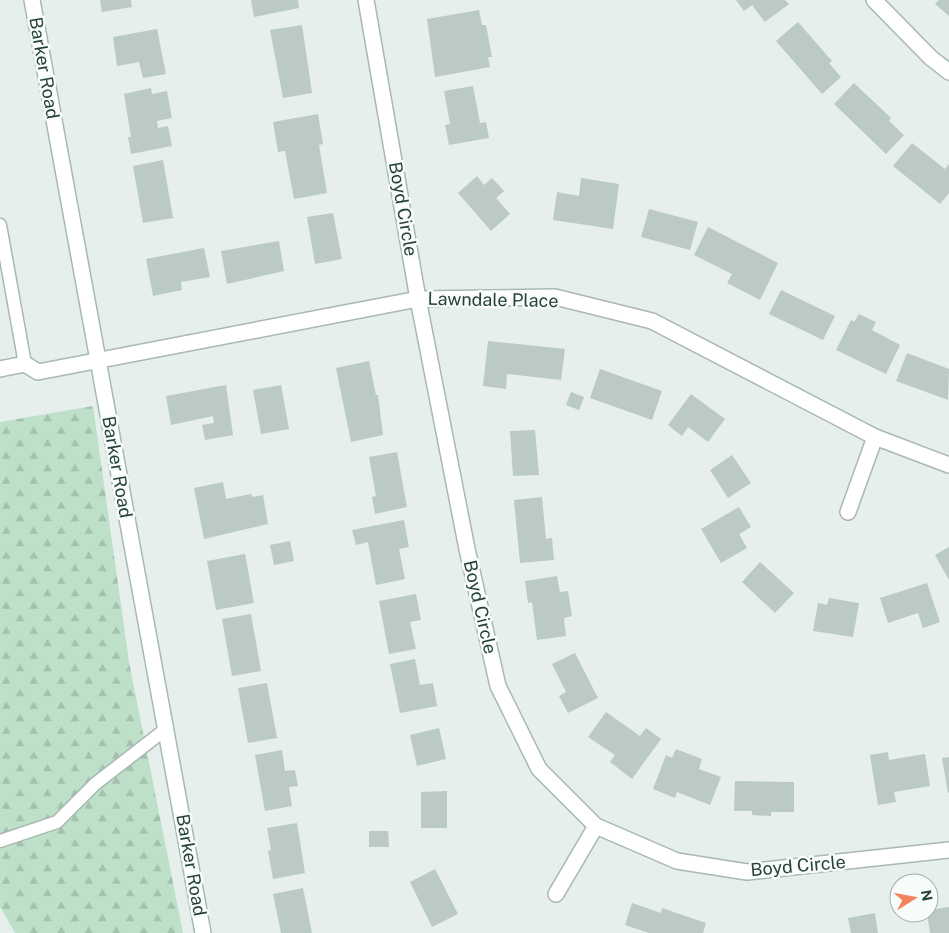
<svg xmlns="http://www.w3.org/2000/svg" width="949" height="933" font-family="'Public Sans',sans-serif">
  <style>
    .forest { fill: url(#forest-firs) }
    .building { fill: #bbcac4 }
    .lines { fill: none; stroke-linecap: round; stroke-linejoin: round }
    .lane-casing { stroke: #a8b8b2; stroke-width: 15 }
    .street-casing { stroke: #a8b8b2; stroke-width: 18 }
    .secondary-casing { stroke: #a4bbb3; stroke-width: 18 }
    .lane { stroke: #fff; stroke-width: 12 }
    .street { stroke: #fff; stroke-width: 15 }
    .secondary { stroke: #fff; stroke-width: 15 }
    .labels { text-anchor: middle; stroke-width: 5; stroke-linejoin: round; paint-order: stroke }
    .street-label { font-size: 18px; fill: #24423a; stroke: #f7fbf9 }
  </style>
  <defs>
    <pattern id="forest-firs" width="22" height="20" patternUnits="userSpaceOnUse" patternTransform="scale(1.25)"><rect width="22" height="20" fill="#bfe0c8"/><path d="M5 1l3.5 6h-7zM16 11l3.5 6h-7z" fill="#a4c1ad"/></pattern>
  </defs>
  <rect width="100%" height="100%" fill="#e6efeb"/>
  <!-- forest -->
  <polygon class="forest" points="93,406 129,662 183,933 15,933 0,907 0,422"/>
  <!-- building -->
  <g class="building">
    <polygon points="100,0 131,0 132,7 102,12"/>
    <polygon points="251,0 298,0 299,8 254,17"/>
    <polygon points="736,0 785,0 789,4 765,22 752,5 744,11"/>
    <polygon points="939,0 949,0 949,16 935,4"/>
    <polygon points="479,10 482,25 486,25 492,57 488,57 490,67 435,77 427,19"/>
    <polygon points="798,22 832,61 829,63 841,77 822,94 776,41"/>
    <polygon points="302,25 312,93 283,98 270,30"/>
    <polygon points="157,29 166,74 143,78 139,62 117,66 113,37"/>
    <polygon points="854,83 891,118 889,121 904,135 886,154 834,104"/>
    <polygon points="473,86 480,123 486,122 489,138 449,145 445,125 450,124 444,91"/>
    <polygon points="151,88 152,94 167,91 172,118 157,121 158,128 168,126 172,146 131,154 128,137 131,137 124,94"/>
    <polygon points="318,114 323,144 319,145 327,193 294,199 285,151 278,152 273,122"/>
    <polygon points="912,143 945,169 949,164 949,193 940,204 893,166"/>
    <polygon points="163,160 173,218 143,223 133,166"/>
    <polygon points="477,176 484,185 492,178 504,191 496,198 510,214 491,231 458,193"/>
    <polygon points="581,178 619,184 613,229 553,220 557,192 579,196"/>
    <polygon points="649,209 698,222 690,250 641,237"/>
    <polygon points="333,213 342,259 315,264 307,217"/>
    <polygon points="708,227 778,263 760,300 727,283 732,274 694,255"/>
    <polygon points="279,241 284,271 227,284 221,251"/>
    <polygon points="204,248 210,277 181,282 182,290 153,296 146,259"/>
    <polygon points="781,290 835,316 823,340 769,314"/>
    <polygon points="859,314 876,322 872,330 900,345 886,374 836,350 851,320 854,322"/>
    <polygon points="488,341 565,349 561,380 507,374 506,389 483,386"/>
    <polygon points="907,353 949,369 948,400 896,381"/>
    <polygon points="369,361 376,395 378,395 383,435 351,442 336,368"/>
    <polygon points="600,369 662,391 652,420 590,398"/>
    <polygon points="226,385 233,435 205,440 202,425 214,423 213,416 171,425 166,396"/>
    <polygon points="281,385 289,429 261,434 253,390"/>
    <polygon points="571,392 584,397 579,410 566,405"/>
    <polygon points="691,394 725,419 708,442 688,427 682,436 668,425"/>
    <polygon points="535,430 539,475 513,476 510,431"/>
    <polygon points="397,452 407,507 375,514 372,497 376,496 369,457"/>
    <polygon points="732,455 751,483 728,498 710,470"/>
    <polygon points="223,482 226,499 251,494 252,497 263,495 268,524 204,539 194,488"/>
    <polygon points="542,497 546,539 552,538 554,560 520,563 514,500"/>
    <polygon points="739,507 751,527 739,534 747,548 721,563 701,529"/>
    <polygon points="404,520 409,547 399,549 405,579 376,585 368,542 356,545 352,530"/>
    <polygon points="290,541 294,561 274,565 270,545"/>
    <polygon points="949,547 949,580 935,555"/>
    <polygon points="245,554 254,603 216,610 207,561"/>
    <polygon points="760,562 794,593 775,613 742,582"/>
    <polygon points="557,576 560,592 568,591 572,616 564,618 566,636 537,640 532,602 528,603 525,581"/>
    <polygon points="927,583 940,622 923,628 918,613 888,623 880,598"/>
    <polygon points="416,594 421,620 410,622 416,649 389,654 379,601"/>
    <polygon points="829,598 859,603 853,637 813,631 818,603 827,605"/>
    <polygon points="251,614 261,671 232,676 222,619"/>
    <polygon points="575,653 598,698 568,713 559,696 566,692 552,664"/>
    <polygon points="415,659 420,685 433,683 437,706 400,713 390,664"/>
    <polygon points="267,683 277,738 248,743 238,688"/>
    <polygon points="606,712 640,736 646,728 661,739 632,779 610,762 615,755 588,737"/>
    <polygon points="439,728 446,759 417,766 410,735"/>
    <polygon points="676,749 702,759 699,769 721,777 710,805 677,792 675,798 653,789 666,755 672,758"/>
    <polygon points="282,750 285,771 295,770 298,786 289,787 292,806 265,811 255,755"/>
    <polygon points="888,752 889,760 925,754 930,786 894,792 896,802 878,805 870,755"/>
    <polygon points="949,757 949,792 948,793 942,758"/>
    <polygon points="735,781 794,782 794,812 771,812 771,816 752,815 752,811 734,811"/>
    <polygon points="447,791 447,828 421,828 421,792"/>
    <polygon points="297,823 305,873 273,879 268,851 271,850 267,828"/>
    <polygon points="369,831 388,831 389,847 369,847"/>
    <polygon points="435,869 458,914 432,927 410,882"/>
    <polygon points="303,888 312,933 281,933 273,894"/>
    <polygon points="632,903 661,913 662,908 706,923 703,933 649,933 625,925"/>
    <polygon points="949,907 949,933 930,933 927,913 929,910"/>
    <polygon points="875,913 878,933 851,933 848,918"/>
  </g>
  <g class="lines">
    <defs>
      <g id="lane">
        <polyline points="0,225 25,364"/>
        <polyline points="0,841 57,822 95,784 166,729"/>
      </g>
      <g id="street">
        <polyline points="366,0 418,299 467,549 498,686 539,769 596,826 677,861 747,872 949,850"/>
        <polyline points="874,0 931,58 949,72"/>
        <polyline points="0,369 25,364 38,372 418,299 555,297 652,321 875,437 949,465"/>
        <polyline points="848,512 875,437"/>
        <polyline points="556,894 596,826"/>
      </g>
      <polyline id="secondary" points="32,0 203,933"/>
    </defs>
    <!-- lane casing -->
    <use href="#lane" class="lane-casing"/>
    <!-- street casing -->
    <use href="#street" class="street-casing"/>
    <!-- secondary casing -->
    <use href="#secondary" class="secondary-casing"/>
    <!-- lane -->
    <use href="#lane" class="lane"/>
    <!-- street -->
    <use href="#street" class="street"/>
    <!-- secondary -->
    <use href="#secondary" class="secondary"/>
  </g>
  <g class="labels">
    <!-- street labels -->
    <g class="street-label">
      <text transform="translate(44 68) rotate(80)" y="6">Barker Road</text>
      <text transform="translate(403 209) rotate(80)" y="6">Boyd Circle</text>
      <text transform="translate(493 300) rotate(1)" y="6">Lawndale Place</text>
      <text transform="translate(117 467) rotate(80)" y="6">Barker Road</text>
      <text transform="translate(480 607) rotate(77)" y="6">Boyd Circle</text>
      <text transform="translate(191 865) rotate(80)" y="6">Barker Road</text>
      <text transform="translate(798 866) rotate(-5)" y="6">Boyd Circle</text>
    </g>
  </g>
  <!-- north arrow -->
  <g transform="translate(914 898) rotate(79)"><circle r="24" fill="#f7fbf9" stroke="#a3b1ad"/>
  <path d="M0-4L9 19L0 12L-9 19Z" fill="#f4845f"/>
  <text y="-8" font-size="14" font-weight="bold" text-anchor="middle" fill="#24423a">N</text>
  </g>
</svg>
